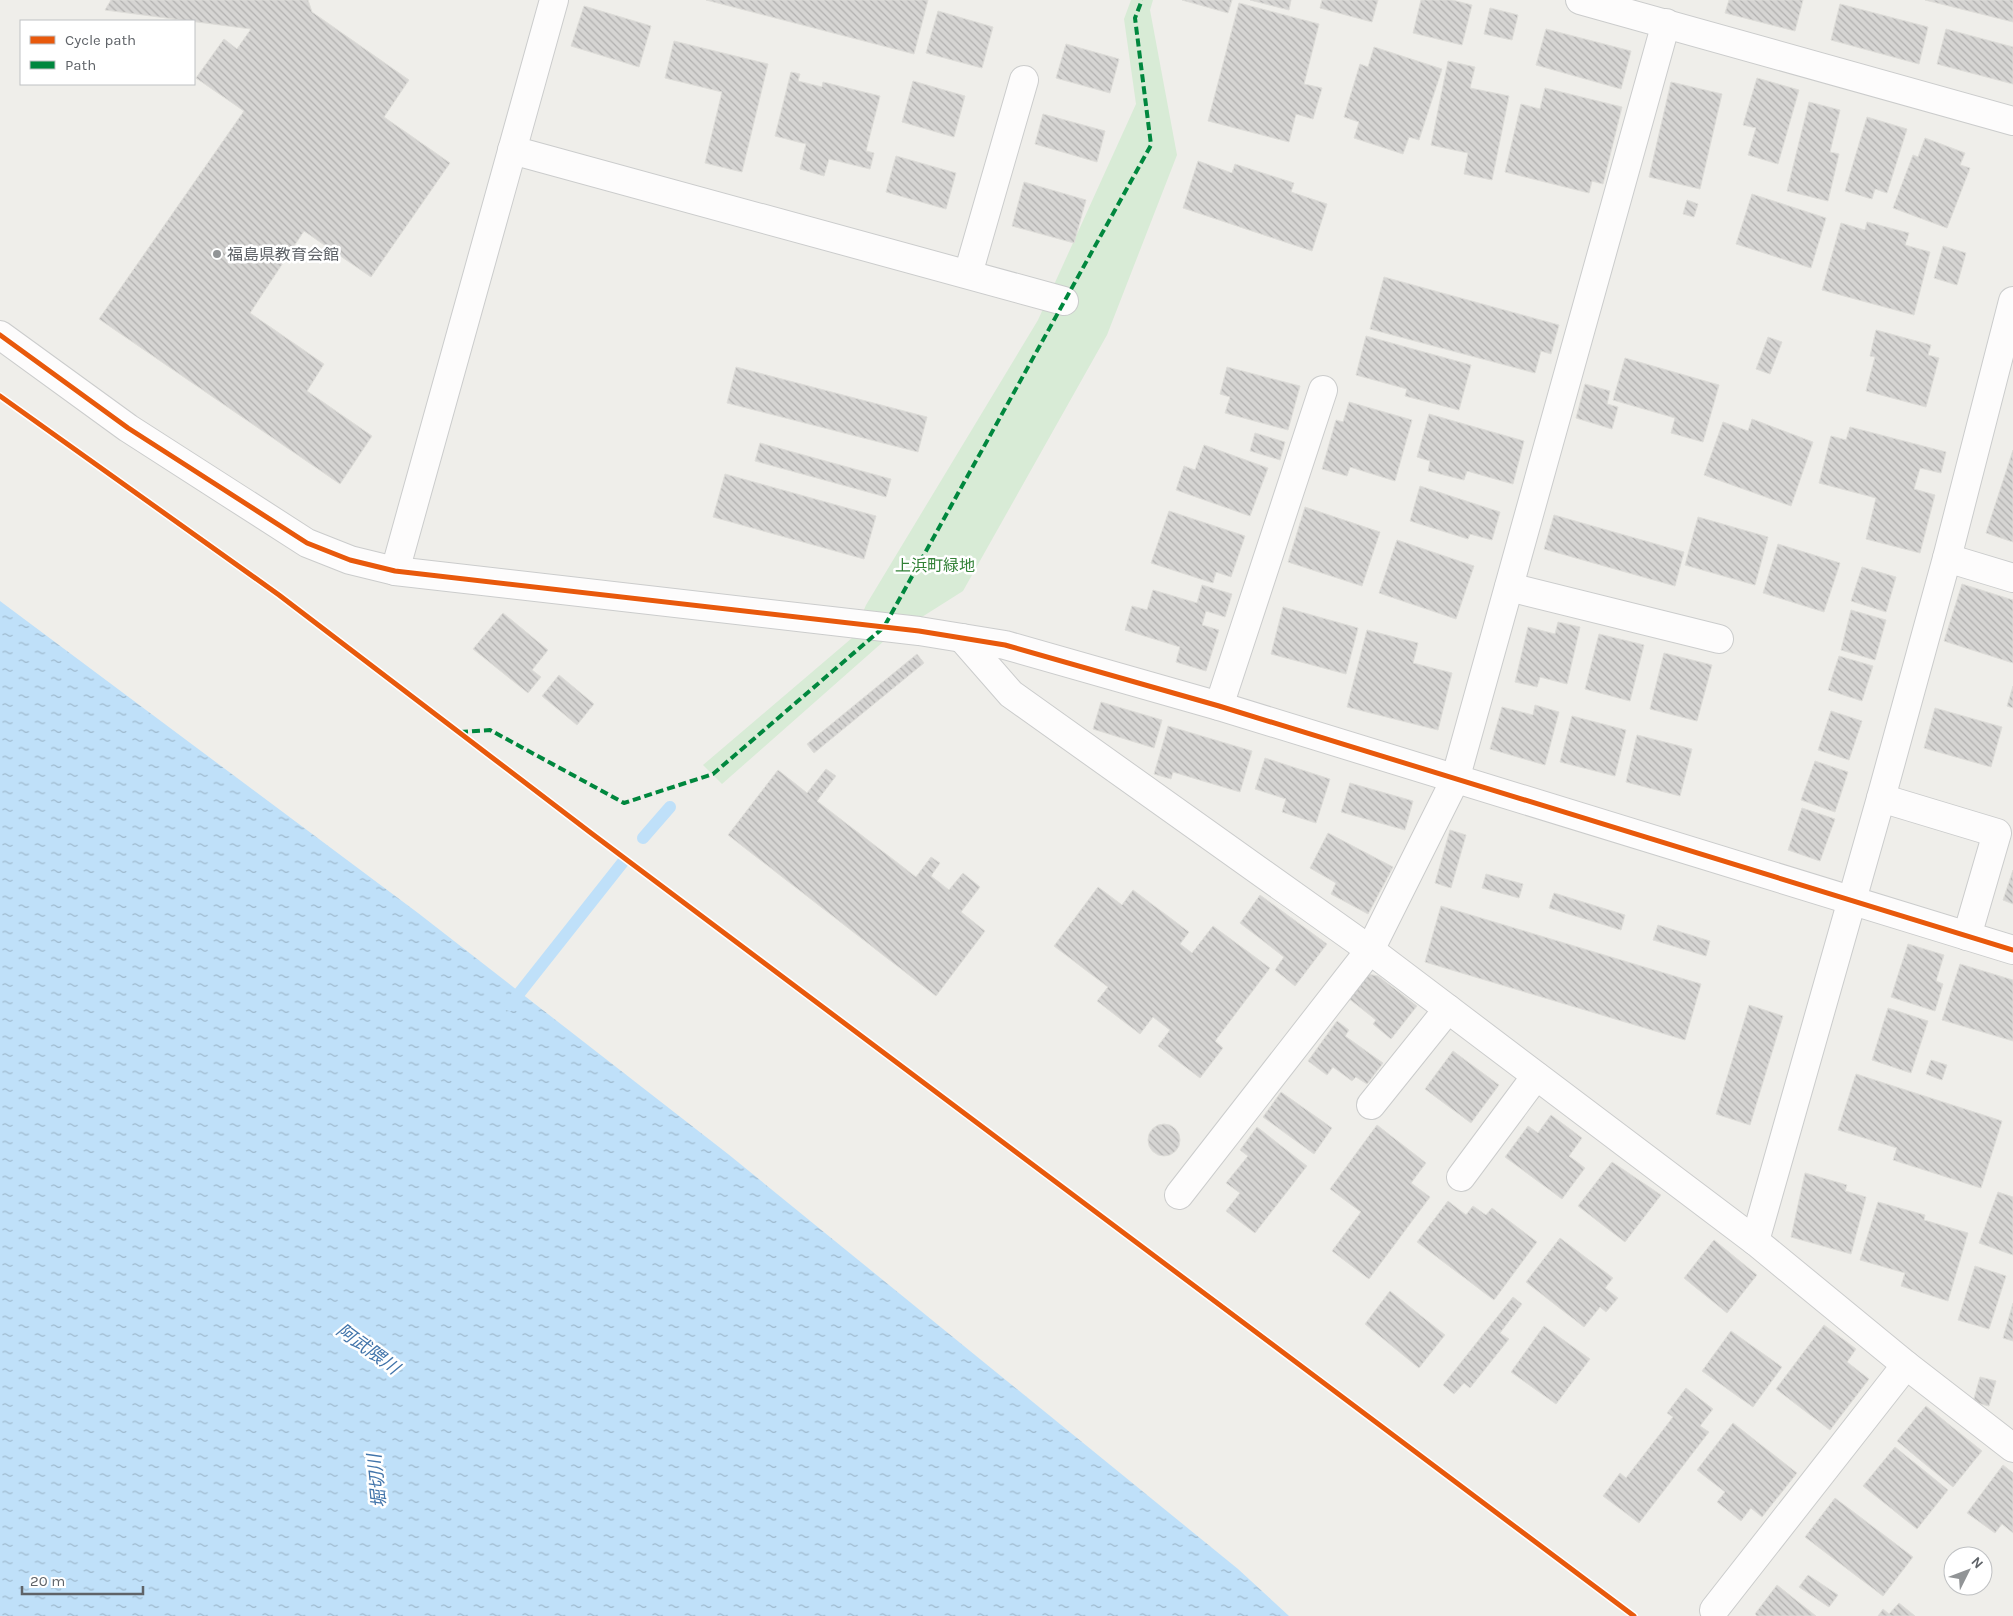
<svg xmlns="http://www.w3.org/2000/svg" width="2013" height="1616" font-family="Karla,'Noto Sans JP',sans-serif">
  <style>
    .green { fill: #d8ebd6 }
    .water { fill: url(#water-ripples) }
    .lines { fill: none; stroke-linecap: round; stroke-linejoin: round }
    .stream { stroke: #bfe0f9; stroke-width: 12 }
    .building { fill: url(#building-back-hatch); stroke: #deddd9 }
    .minor-casing { stroke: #cbcccc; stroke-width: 30 }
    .minor { stroke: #fdfcfc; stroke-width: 28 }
    .quiet { stroke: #00873e; stroke-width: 4; stroke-dasharray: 8 4; stroke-linecap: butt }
    .cycleway-casing { stroke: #fff; stroke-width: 8 }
    .cycleway { stroke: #e8590c; stroke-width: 5 }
    .poi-dot { fill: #919496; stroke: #fff; stroke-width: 2 }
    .labels { text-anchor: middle; stroke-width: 5; stroke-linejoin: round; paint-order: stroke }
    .poi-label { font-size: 16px; fill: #5f6368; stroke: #fff; text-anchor: start }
    .park-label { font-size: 16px; fill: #348238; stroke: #fff }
    .water-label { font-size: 18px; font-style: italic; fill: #4174aa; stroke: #fff }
  </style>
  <defs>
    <pattern id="water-ripples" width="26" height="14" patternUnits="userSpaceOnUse" patternTransform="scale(1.25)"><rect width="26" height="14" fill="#bfe0f9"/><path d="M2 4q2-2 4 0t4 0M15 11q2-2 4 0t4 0" fill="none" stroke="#9eb9cd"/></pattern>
    <pattern id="building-back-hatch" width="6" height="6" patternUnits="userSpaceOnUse" patternTransform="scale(1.25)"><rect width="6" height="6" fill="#d6d5d3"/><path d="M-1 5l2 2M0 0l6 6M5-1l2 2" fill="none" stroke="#b1b0af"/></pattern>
  </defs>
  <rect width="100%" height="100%" fill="#efeeea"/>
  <!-- green -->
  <polygon class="green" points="1131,0 1153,0 1150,10 1177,155 1107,335 963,591 884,641 722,784 703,765 852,638 866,605 1038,320 1136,104 1124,19"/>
  <!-- water -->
  <polygon class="water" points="0,601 418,913 728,1154 1238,1569 1289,1616 0,1616"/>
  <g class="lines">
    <!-- stream -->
    <g class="stream">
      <polyline points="643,838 670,807"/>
      <polyline points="510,1005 623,862"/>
    </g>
  </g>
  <!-- building -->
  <g class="building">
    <polygon points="111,0 308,0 312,12 409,80 384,117 450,163 371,277 304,231 250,313 324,364 307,391 372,436 340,484 99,319 244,111 196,78 224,39 237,49 251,29 105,10"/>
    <polygon points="706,0 928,0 914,54"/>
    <polygon points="1182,0 1232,0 1228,13"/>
    <polygon points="1250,0 1291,0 1289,10"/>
    <polygon points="1322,0 1378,0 1372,22 1320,8"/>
    <polygon points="1421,0 1452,0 1472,5 1462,45 1413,33"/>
    <polygon points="1729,0 1803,0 1795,31 1725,13"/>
    <polygon points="1925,0 2013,0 2013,22"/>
    <polygon points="1239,3 1319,24 1304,84 1322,88 1313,119 1296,114 1289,142 1208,121"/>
    <polygon points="1840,4 1928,27 1919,64 1831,40"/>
    <polygon points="584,6 651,26 639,67 571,46"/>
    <polygon points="1490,8 1518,15 1512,40 1484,34"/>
    <polygon points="938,11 993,27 982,68 926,53"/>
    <polygon points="1546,29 1631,51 1621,89 1536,65"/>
    <polygon points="1946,29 2013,47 2013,84 1937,64"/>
    <polygon points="674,41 768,64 742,172 705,163 722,92 665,78"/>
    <polygon points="1066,44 1119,59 1110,93 1056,78"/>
    <polygon points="1374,47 1442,69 1419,140 1409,137 1403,154 1354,138 1359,122 1344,117 1360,64 1368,67"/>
    <polygon points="1448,61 1475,67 1470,88 1509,96 1492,180 1464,174 1468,153 1431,145"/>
    <polygon points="791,72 800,74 798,81 822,87 823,82 880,96 866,151 874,153 870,169 829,159 824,176 800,169 806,144 775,136"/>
    <polygon points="1757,78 1799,90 1778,164 1748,155 1756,128 1743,125"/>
    <polygon points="913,81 965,96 954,137 902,122"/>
    <polygon points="1671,82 1722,94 1700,189 1649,177"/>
    <polygon points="1545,88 1622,107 1603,184 1592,181 1589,193 1505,172 1521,104 1540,109"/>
    <polygon points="1809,102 1840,110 1830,152 1839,154 1828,201 1787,191"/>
    <polygon points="1043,114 1105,131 1097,162 1035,144"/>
    <polygon points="1867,117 1907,129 1887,193 1875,189 1872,199 1845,191"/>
    <polygon points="1925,138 1965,153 1960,165 1970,168 1947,228 1893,208 1913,155 1918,157"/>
    <polygon points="896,156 956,173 946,209 886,192"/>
    <polygon points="1198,161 1232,173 1235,164 1294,183 1291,192 1327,204 1312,251 1183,208"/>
    <polygon points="1024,182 1086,200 1074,243 1012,226"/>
    <polygon points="1752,194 1826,218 1811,268 1736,244"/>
    <polygon points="1687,200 1698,204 1694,217 1683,214"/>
    <polygon points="1867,222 1909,233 1905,245 1930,252 1914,315 1822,290 1841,223 1865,230"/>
    <polygon points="1943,246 1966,253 1957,285 1934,278"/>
    <polygon points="1384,277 1559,325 1551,354 1541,351 1535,373 1370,329"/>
    <polygon points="1876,330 1931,345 1928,355 1939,358 1926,407 1866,391 1875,357 1870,356"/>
    <polygon points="1366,336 1471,365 1459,410 1405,396 1407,389 1356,375"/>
    <polygon points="1768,337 1782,342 1770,374 1756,369"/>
    <polygon points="1625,358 1719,385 1703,442 1671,433 1675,418 1613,400"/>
    <polygon points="736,367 927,417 918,452 727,403"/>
    <polygon points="1227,367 1300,386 1288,430 1225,413 1230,397 1220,394"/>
    <polygon points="1585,384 1610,391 1607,404 1618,407 1612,429 1576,418"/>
    <polygon points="1349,402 1412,420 1395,481 1350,467 1347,476 1322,469 1336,420 1343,422"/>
    <polygon points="1429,414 1524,441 1513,484 1467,471 1464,480 1428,471 1430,461 1417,457"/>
    <polygon points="1752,419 1813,442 1791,506 1704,475 1723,422 1748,431"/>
    <polygon points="1850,427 1946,452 1941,473 1920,468 1914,489 1935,495 1920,553 1866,539 1876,498 1819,483 1831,436 1846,440"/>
    <polygon points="1255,433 1285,442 1280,460 1250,451"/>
    <polygon points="760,443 891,479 886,497 755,461"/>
    <polygon points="1204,445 1268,468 1250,516 1176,490 1184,466 1195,470"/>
    <polygon points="2013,450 2013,542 1986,533"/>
    <polygon points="725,474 876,516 864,559 713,517"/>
    <polygon points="1420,486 1500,512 1492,540 1470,534 1468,539 1410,521"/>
    <polygon points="1305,507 1380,532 1362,586 1288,562"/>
    <polygon points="1169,511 1245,536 1231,577 1216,572 1213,583 1151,563"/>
    <polygon points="1554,515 1684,552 1675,586 1544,549"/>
    <polygon points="1698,517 1768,537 1755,585 1685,565"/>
    <polygon points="1397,540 1474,566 1456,619 1379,593"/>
    <polygon points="1778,544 1840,563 1824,612 1763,593"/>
    <polygon points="1862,567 1896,577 1886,612 1851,601"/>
    <polygon points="1962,584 2013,600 2013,663 1944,641"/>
    <polygon points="1202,585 1232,594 1225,617 1206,611 1202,625 1219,630 1206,671 1176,662 1180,647 1125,630 1132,606 1147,610 1153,590 1197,603"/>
    <polygon points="1283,607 1358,628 1346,674 1271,654"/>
    <polygon points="1851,610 1886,620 1875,660 1841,650"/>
    <polygon points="503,613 548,650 532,670 541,677 528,693 473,649"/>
    <polygon points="1558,622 1580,627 1567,684 1540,677 1537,687 1515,682 1528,627 1555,634"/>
    <polygon points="1367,630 1418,643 1413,663 1452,673 1438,730 1347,707"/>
    <polygon points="1599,634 1644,645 1630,701 1585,689"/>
    <polygon points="1664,653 1712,665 1697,721 1650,709"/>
    <polygon points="917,654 924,663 814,753 807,744"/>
    <polygon points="1839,656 1873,666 1862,701 1828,690"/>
    <polygon points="559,675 594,704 577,725 542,696"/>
    <polygon points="2013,686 2013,708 2007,706"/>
    <polygon points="1101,702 1162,720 1154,748 1093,729"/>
    <polygon points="1535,705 1559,712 1545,765 1490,749 1502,707 1533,715"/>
    <polygon points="1935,708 2002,727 1991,767 1924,748"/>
    <polygon points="1831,711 1862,721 1849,760 1818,750"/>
    <polygon points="1572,716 1626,730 1615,776 1560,762"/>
    <polygon points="1168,726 1252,751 1240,792 1173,772 1171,779 1154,774"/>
    <polygon points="1637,735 1692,749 1680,796 1626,782"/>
    <polygon points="1265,758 1330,779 1316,823 1282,812 1286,799 1255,789"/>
    <polygon points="1815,761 1848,772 1835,812 1801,800"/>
    <polygon points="826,769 836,776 817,801 916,877 931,857 940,863 931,876 949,890 963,873 980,887 961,912 985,931 936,996 728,835 778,770 807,793"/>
    <polygon points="1350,783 1413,801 1405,830 1341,812"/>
    <polygon points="1802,808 1835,819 1820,861 1788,850"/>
    <polygon points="1450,830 1466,835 1451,888 1435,883"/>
    <polygon points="1328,833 1393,867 1368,914 1331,894 1336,883 1310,868"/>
    <polygon points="2013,870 2013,904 2003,900"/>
    <polygon points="1486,874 1523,884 1519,898 1482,888"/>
    <polygon points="1098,887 1122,905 1133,890 1189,932 1180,944 1192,953 1213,926 1270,968 1215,1041 1223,1048 1200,1078 1158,1046 1170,1030 1153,1017 1140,1034 1097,1001 1108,987 1054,946"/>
    <polygon points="1554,893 1625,915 1621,930 1549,908"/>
    <polygon points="1260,895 1327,944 1295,986 1275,970 1284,957 1240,923"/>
    <polygon points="1441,906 1701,984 1685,1040 1425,962"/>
    <polygon points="1658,925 1710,941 1706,956 1653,940"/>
    <polygon points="1908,944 1944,955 1936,981 1943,984 1935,1011 1891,997"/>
    <polygon points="1960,964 2013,980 2013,1041 1942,1020"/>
    <polygon points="1367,974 1378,976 1417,1006 1391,1039 1373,1024 1376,1020 1348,998"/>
    <polygon points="1749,1005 1783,1016 1750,1125 1716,1114"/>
    <polygon points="1888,1008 1928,1021 1911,1073 1872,1060"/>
    <polygon points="1337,1021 1349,1030 1345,1036 1383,1063 1367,1084 1356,1077 1352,1081 1333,1067 1327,1075 1308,1061"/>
    <polygon points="1453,1051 1499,1085 1471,1123 1425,1089"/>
    <polygon points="1931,1060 1947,1065 1942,1080 1926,1074"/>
    <polygon points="1856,1074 2002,1121 1981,1188 1893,1160 1897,1148 1838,1130"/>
    <polygon points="1281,1092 1332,1128 1314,1154 1263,1117"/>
    <polygon points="1551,1115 1582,1138 1569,1156 1585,1168 1562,1199 1505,1157 1528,1126 1538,1133"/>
    <circle cx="1164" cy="1140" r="16"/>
    <polygon points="1377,1125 1426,1163 1411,1183 1430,1197 1369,1279 1332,1251 1361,1212 1330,1189"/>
    <polygon points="1257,1127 1307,1166 1255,1233 1226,1211 1240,1193 1226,1183 1248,1156 1240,1150"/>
    <polygon points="1612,1162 1661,1195 1625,1242 1578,1206"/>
    <polygon points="1805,1173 1847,1185 1845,1191 1866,1197 1851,1254 1791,1237"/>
    <polygon points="1998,1192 2013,1197 2013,1255 1979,1243"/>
    <polygon points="1448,1201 1466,1215 1473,1206 1486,1215 1492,1208 1537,1242 1494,1300 1417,1242"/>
    <polygon points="1878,1202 1925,1215 1924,1220 1968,1233 1948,1301 1901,1286 1905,1273 1860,1260"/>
    <polygon points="1560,1238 1613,1278 1605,1288 1618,1298 1606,1312 1600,1307 1584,1327 1526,1282"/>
    <polygon points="1714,1240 1757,1275 1727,1313 1684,1278"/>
    <polygon points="1975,1266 2006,1276 1989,1329 1958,1320"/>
    <polygon points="1390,1291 1445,1335 1419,1368 1365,1324"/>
    <polygon points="1513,1297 1522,1304 1500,1333 1509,1339 1470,1388 1464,1383 1454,1394 1443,1385"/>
    <polygon points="2013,1303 2013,1341 2003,1338"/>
    <polygon points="1824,1325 1856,1349 1847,1362 1869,1379 1830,1430 1776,1389"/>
    <polygon points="1544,1326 1590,1359 1556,1404 1511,1372"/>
    <polygon points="1731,1331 1782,1367 1753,1407 1702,1371"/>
    <polygon points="1980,1377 1996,1381 1989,1406 1973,1402"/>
    <polygon points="1686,1388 1713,1409 1700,1426 1709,1432 1639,1523 1603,1496 1620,1473 1626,1478 1673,1417 1667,1413"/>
    <polygon points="1926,1406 1982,1451 1953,1487 1897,1441"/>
    <polygon points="1733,1423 1797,1473 1762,1517 1751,1508 1741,1521 1717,1502 1725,1492 1697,1470"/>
    <polygon points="1895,1447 1948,1490 1917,1529 1863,1486"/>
    <polygon points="2003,1465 2013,1473 2013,1533 2002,1524 1995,1533 1967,1513"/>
    <polygon points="1835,1498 1913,1557 1883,1596 1805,1537"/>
    <polygon points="1808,1575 1838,1595 1829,1607 1799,1587"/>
    <polygon points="1777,1585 1816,1616 1757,1616 1755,1614"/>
    <polygon points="1899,1603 1915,1616 1878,1616 1883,1609 1889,1614"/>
  </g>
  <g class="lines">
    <defs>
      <g id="minor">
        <polyline points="1580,0 2013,121"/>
        <polyline points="512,150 1064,301"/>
        <polyline points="968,274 1024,80"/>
        <polyline points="0,335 128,428 307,543 350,560 395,571 919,631 1005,645 1219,706 2013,950"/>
        <polyline points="1947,558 2013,578"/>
        <polyline points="395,571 554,0"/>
        <polyline points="1509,587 1719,639"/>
        <polyline points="962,638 1011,694 1370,950 1448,1009 1755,1241 1906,1365 2013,1448"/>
        <polyline points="1219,706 1323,390"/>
        <polyline points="1881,798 1997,833 1967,936"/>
        <polyline points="1371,1105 1448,1009"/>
        <polyline points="1461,1177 1536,1076"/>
        <polyline points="1179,1195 1370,950 1455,780 1666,23"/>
        <polyline points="1755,1241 1881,798 1947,558 2013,301"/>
        <polyline points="1714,1610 1906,1365"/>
      </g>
    </defs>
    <!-- minor casing -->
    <use href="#minor" class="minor-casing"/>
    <!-- minor -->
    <use href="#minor" class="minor"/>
    <!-- quiet -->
    <polyline class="quiet" points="460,732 490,730 624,803 713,774 884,627 1151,145 1135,18 1142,0"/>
    <defs>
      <g id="cycleway">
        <polyline points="0,335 128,428 307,543 350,560 395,571 919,631 1005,645 1219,706 2013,950"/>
        <polyline points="0,396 279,595 591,833 1634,1616"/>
      </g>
    </defs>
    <!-- cycleway casing -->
    <use href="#cycleway" class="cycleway-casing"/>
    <!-- cycleway -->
    <use href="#cycleway" class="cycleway"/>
  </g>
  <!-- markers -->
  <circle class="poi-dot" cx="217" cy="254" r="5"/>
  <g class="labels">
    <!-- poi labels -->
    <g class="poi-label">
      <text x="227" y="260">福島県教育会館</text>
    </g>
    <!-- park labels -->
    <g class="park-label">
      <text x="935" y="571">上浜町緑地</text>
    </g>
    <!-- water labels -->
    <g class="water-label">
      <text transform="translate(368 1349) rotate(36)" y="6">阿武隈川</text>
      <text transform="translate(377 1481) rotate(-96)" y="6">堀切川</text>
    </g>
  </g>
  <!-- legend -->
  <rect x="20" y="20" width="175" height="65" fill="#ffffff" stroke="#bfc1c3"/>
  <rect x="30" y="36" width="25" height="8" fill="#e8590c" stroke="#bfc1c3"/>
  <text x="65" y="45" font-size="15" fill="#5f6368">Cycle path</text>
  <rect x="30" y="61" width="25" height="8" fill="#00873e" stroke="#bfc1c3"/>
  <text x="65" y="70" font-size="15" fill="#5f6368">Path</text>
  <!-- north arrow -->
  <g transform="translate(1968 1571) rotate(48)"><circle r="24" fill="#ffffff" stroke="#bfc1c3"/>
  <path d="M0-4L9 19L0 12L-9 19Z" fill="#919496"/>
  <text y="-8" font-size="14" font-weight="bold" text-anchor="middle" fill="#5f6368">N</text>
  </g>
  <!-- scale -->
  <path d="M22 1586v8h121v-8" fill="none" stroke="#5f6368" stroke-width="2.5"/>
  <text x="30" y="1586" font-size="15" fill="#5f6368" stroke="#ffffff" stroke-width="4" paint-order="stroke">20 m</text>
</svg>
